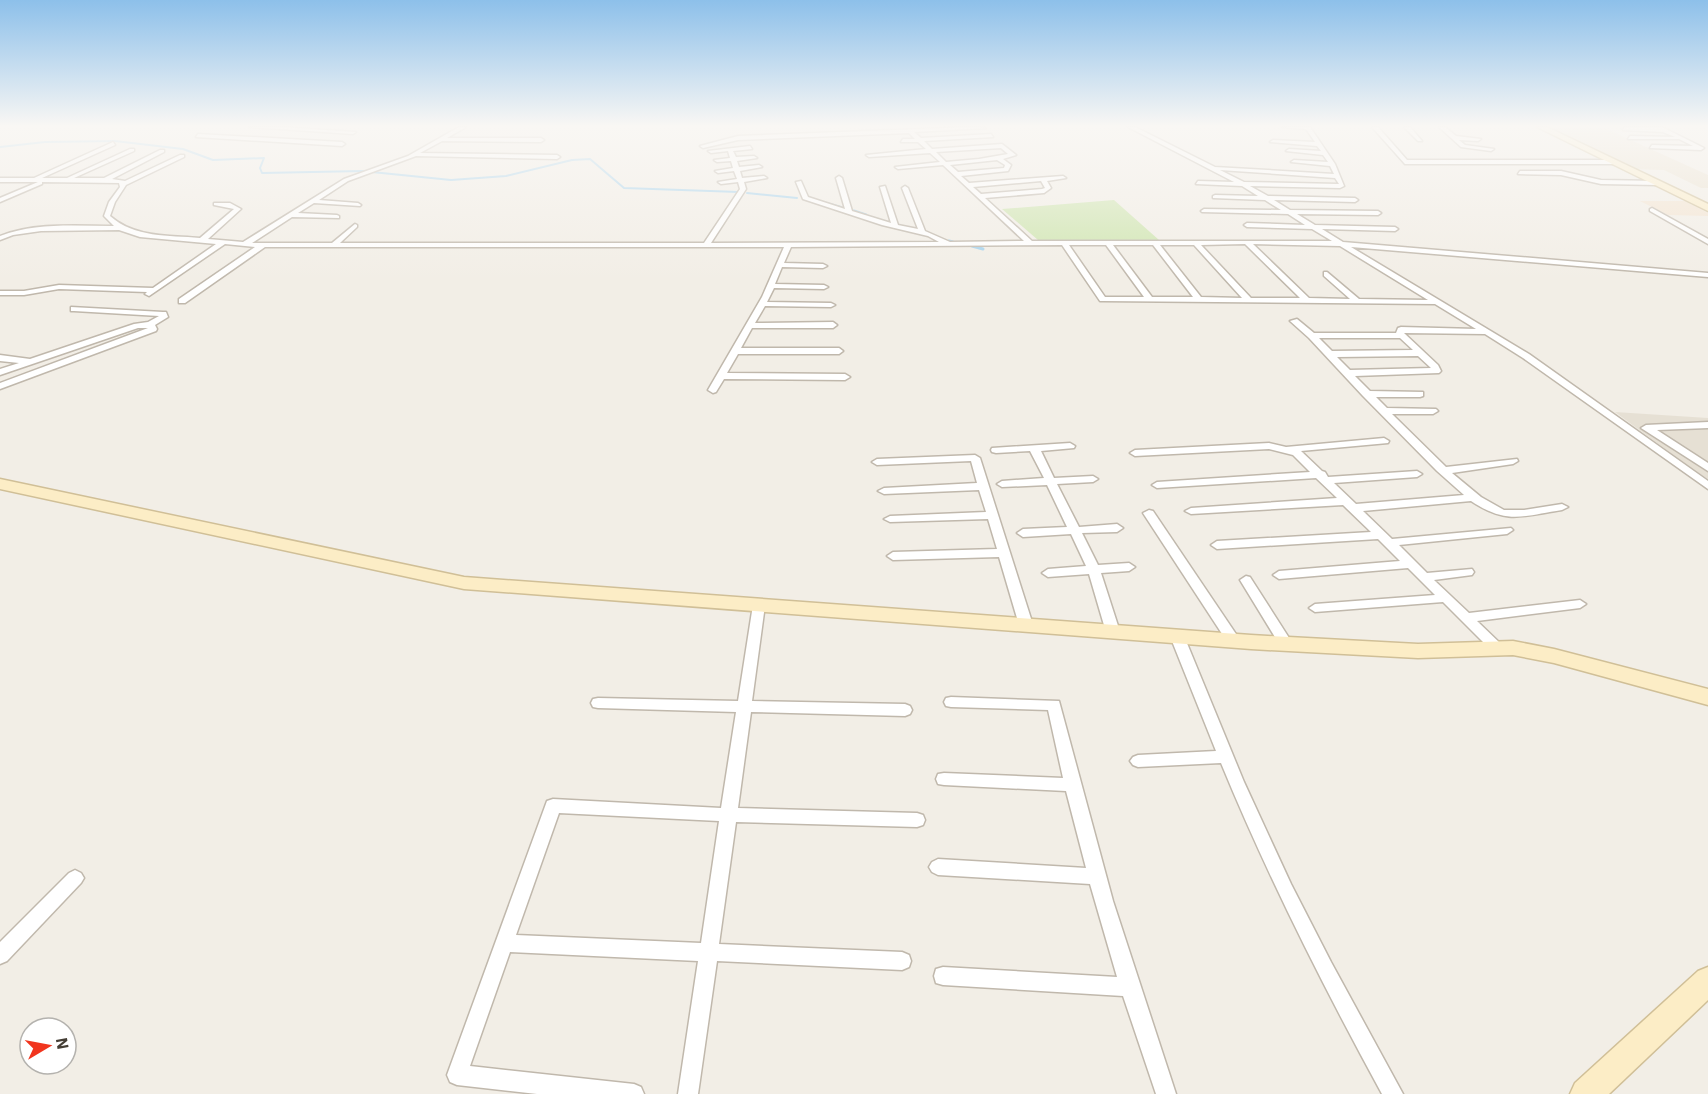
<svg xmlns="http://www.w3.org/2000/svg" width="1708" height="1094" font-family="'IBM Plex Sans',sans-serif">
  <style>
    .residential { fill: #e6e0d4 }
    .commercial { fill: #f3e4d1 }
    .education { fill: #ebe2d0 }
    .green { fill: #cfe5b0 }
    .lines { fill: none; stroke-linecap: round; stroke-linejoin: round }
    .stream-far1 { stroke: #a4d2ed; stroke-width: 2 }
    .stream { stroke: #a4d2ed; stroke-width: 3 }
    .street-casing { stroke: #c0b8ac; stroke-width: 3 }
    .secondary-casing { stroke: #d0bf97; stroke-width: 3 }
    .street { fill: #fff; fill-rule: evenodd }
    .secondary { fill: #fcedc6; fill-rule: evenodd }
  </style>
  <rect width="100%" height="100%" fill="#f2eee6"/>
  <!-- residential -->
  <polygon class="residential" points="1615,412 1708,418 1708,479 1694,470"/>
  <!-- commercial -->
  <polygon class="commercial" points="1640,201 1685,201 1708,213 1708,216 1668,215"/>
  <!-- education -->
  <polygon class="education" points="1541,127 1602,127 1708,175 1708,188 1701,188 1664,170 1630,169"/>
  <!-- green -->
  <polygon class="green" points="1114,200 1159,240 1038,240 1002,209"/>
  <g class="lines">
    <!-- stream-far1 -->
    <g class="stream-far1">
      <polyline points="0,147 45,142 115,141 183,149 213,160 264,158 260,168 262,173 362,171 451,180 506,176 572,160 590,159 624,188 739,192"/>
      <polyline points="747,193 797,198"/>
      <polyline points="816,200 841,207"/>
    </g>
    <!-- stream -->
    <g class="stream">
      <polyline points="854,211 866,215"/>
      <polyline points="949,241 953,242"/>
      <polyline points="972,246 983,249"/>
    </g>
    <defs>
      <g id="street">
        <polygon points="249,127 281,127 356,132 353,134"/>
        <path d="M 459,127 L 466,127 L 447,138 L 541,138 L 544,140 L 541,142 L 442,141 L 420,153 L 557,155 L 560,157 L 557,159 L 416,156 L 348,181 L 319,200 L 358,203 L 361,205 L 360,206 L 314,203 L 298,213 L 337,215 L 339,216 L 339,218 L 292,217 L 252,243 L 332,243 L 355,224 L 357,225 L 357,227 L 340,243 L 704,243 L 740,189 L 738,182 L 721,184 L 718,182 L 737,179 L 734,171 L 718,173 L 715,171 L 733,168 L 731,161 L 717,162 L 714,160 L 730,158 L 728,151 L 711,153 L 708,151 L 750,146 L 752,149 L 733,151 L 736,157 L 754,156 L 757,158 L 737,161 L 739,167 L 759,165 L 762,167 L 740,171 L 742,178 L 764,176 L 767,178 L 744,182 L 746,189 L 711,243 L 939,242 L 928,236 L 882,225 L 803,199 L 796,182 L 801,181 L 808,197 L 845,209 L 836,178 L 839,176 L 842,178 L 852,211 L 891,223 L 880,187 L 885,186 L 898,225 L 918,229 L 902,188 L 905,186 L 908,188 L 925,231 L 950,242 L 1024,241 L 943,165 L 898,169 L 895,167 L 940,162 L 930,153 L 869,157 L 866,155 L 926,149 L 918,142 L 901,142 L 903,139 L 915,139 L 909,133 L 738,140 L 703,148 L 700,146 L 738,136 L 972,127 L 986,128 L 914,132 L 921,138 L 991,134 L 993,137 L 924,141 L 932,149 L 1002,144 L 1016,155 L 1003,159 L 1011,165 L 1008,171 L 961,176 L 969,183 L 1063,176 L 1066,178 L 1047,181 L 1051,188 L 1044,193 L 985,198 L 1032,241 L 1332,241 L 1312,229 L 1247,227 L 1244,225 L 1247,223 L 1305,225 L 1288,214 L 1202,212 L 1201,211 L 1204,209 L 1281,210 L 1265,200 L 1213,198 L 1213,196 L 1215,195 L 1258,196 L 1242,186 L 1196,184 L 1198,181 L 1234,182 L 1128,127 L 1135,127 L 1215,167 L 1334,174 L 1330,166 L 1291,162 L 1294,160 L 1328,162 L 1323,155 L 1286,151 L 1289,149 L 1321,151 L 1317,146 L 1270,142 L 1273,140 L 1315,142 L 1306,129 L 1282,127 L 1310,127 L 1335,164 L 1344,186 L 1340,188 L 1250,186 L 1268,196 L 1355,198 L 1358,200 L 1355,202 L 1274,200 L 1290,210 L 1378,211 L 1381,213 L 1378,215 L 1297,214 L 1315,225 L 1395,227 L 1398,229 L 1395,231 L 1322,229 L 1343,242 L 1708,273 L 1708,277 L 1351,247 L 1529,354 L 1708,481 L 1708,489 L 1523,358 L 1485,334 L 1404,333 L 1438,365 L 1441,371 L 1439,373 L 1355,376 L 1370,391 L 1423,392 L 1423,396 L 1420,397 L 1376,397 L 1387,408 L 1436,409 L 1438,411 L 1433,414 L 1392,414 L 1446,467 L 1517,459 L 1518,461 L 1513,464 L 1452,473 L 1481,497 L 1504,510 L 1524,510 L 1562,504 L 1568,507 L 1562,510 C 1523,516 1507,525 1471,501 L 1363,511 L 1392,539 L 1511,528 L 1513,530 L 1507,534 L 1399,545 L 1427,573 L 1472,569 L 1474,572 L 1472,575 L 1434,580 L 1469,613 L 1580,600 L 1586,604 L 1580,608 L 1477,621 L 1502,645 L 1504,648 L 1502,651 L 1492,651 L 1443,602 L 1315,612 L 1309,608 L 1315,604 L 1435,595 L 1408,568 L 1279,579 L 1273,575 L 1279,571 L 1400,561 L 1378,539 L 1217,549 L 1211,545 L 1217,541 L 1371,532 L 1343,505 L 1191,514 L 1185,511 L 1191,508 L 1337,498 L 1316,478 L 1157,488 L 1152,485 L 1157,482 L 1310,472 L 1293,455 L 1269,449 L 1135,456 L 1130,453 L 1135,450 L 1269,443 L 1286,447 L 1384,438 L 1389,441 L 1388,443 L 1301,451 L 1322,471 L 1325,472 L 1328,477 L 1417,471 L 1422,474 L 1417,477 L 1334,483 L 1356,504 L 1464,495 L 1437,471 L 1363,396 L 1309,338 L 1290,321 L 1297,319 L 1314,333 L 1396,333 L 1398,328 L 1401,327 L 1476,329 L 1435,304 L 1103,301 L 1100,301 L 1062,245 L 791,247 L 784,263 L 823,264 L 827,266 L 823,268 L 782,267 L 775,284 L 824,285 L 828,287 L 824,289 L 774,288 L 767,302 L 831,303 L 835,305 L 831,307 L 765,306 L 755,323 L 833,322 L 837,325 L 833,328 L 752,328 L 741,348 L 839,348 L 843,351 L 839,354 L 738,354 L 727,373 L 845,374 L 850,377 L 845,380 L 724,379 L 716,392 L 713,393 L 708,390 L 762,297 L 784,247 L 265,247 L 185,303 L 179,303 L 179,299 L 255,247 L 225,244 L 149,296 L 145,294 L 147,292 L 59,289 L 24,295 L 0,295 L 0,291 L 24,291 L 59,285 L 153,288 L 216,244 L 140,237 L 119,230 L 41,231 L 13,235 L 0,240 L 0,236 C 36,222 76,226 114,226 L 104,216 L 109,202 L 120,187 L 119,183 L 42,182 L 42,184 L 0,202 L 0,198 L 38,182 L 0,182 L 0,178 L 34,178 L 113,142 L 115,145 L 42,178 L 67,178 L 130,149 L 134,149 L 134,151 L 74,178 L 104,178 L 160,150 L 164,150 L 164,152 L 112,179 L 125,181 L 180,155 L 184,155 L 184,157 L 126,185 L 115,202 L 110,216 C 135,238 168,235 200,238 L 234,209 L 214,205 L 214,203 L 230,203 L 241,209 L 208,239 L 243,242 L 344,179 L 408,156 ZM 1001,148 L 1008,154 L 979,159 L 946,162 L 936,152 ZM 997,160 L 1005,165 L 1004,168 L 958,172 L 950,165 ZM 1220,170 L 1335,178 L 1339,184 L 1244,182 ZM 1041,181 L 1045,188 L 1042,189 L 981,194 L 973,187 ZM 1245,244 L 1300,298 L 1251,298 L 1201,245 ZM 1253,244 L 1340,246 L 1428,300 L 1359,299 L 1327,272 L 1324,272 L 1324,276 L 1350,299 L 1309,298 ZM 1069,245 L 1106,245 L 1144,297 L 1105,297 ZM 1113,245 L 1153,245 L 1193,297 L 1152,297 ZM 1160,245 L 1194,245 L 1242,298 L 1201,297 ZM 1319,338 L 1400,338 L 1413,350 L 1332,351 ZM 1418,356 L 1431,368 L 1350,370 L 1337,357 Z"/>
        <polygon points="1372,127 1378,127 1407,160 1614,160 1617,162 1614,164 1405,164"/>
        <polygon points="1404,127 1410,127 1422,141 1418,141"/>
        <polygon points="1439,127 1445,127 1456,136 1481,139 1478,141 1459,140 1465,145 1494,149 1491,151 1461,147"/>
        <polygon points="1625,127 1662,127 1704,148 1701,150 1650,148 1652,145 1693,146 1679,139 1628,139 1630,136 1675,137 1663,132 1623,130"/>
        <polygon points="198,134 342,142 345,144 342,146 196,137"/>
        <polygon points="1520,171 1561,171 1601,180 1658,181 1661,183 1658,185 1601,184 1561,175 1518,174"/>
        <polygon points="1652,208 1708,239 1708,244 1650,211 1650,209"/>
        <polygon points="71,307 163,312 166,312 168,317 155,325 157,329 156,331 0,389 0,383 148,328 138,328 0,375 0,369 19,363 0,361 0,355 30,359 134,324 148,322 159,316 74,311 71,311"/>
        <polygon points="1708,422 1708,428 1657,430 1708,463 1708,471 1641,428 1646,425"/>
        <polygon points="1070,443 1075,446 1074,448 1041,451 1054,478 1093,476 1098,479 1093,482 1057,484 1079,527 1117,524 1123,528 1117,532 1082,533 1098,565 1129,563 1135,567 1129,571 1101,573 1120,632 1118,635 1108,635 1106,632 1089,574 1048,577 1042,573 1048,569 1086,566 1071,534 1023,537 1017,533 1023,529 1067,527 1047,485 1002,487 997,484 1002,481 1044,478 1030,451 996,453 992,452 991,450 992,448"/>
        <polygon points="975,455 980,458 1033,625 1031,628 1021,628 1019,625 999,557 893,560 887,556 893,552 997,549 988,519 890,522 884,519 890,516 986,512 979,490 884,494 878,491 884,488 977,483 971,461 877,465 872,462 877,459"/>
        <polygon points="1149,510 1153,511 1238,637 1240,640 1238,643 1228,643 1143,513"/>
        <polygon points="1246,576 1250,577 1291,641 1293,644 1291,647 1281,647 1240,580"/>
        <path d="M 759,601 L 765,605 L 752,701 L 905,704 L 910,706 L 912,710 L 910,714 L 905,716 L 751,712 L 738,808 L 917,813 L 923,815 L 925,820 L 923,825 L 917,827 L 736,822 L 719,944 L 902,952 L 909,955 L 911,961 L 909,967 L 902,970 L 717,961 L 698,1094 L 678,1094 L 698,961 L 510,952 L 470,1066 L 634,1084 L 641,1087 L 644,1094 L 537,1094 L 457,1085 L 450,1082 L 447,1075 L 547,801 L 553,799 L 721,808 L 736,712 L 598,708 L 593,707 L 591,703 L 593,699 L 598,698 L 738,701 L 753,605 ZM 559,813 L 719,821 L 701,943 L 516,935 Z"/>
        <path d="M 1177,631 L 1182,633 L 1184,636 L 1244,782 L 1291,884 L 1331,962 L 1403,1094 L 1382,1094 C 1323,986 1268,877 1221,763 L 1138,767 L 1133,765 L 1130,761 L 1133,757 L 1138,755 L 1216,751 L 1170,636 L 1172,633 Z"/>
        <polygon points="951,697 1059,701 1113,901 1176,1094 1156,1094 1123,996 943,985 936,983 934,976 936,969 943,967 1117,977 1090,884 938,875 932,872 929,867 932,862 938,859 1086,868 1066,791 944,785 938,784 936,779 938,774 944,773 1063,778 1048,710 951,707 946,706 944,702 946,698"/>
        <polygon points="75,870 81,873 84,878 81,883 7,961 0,964 0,942 69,873"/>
      </g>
      <g id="secondary">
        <polygon points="1537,127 1547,127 1708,204 1708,211"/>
        <polygon points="0,479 464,577 1251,635 1418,644 1513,641 1554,649 1708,689 1708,705 1554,663 1513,655 1418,658 1251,649 464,589 0,489"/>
        <polygon points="1708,967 1708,1000 1609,1094 1570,1094 1575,1083 1698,971"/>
      </g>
    </defs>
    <!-- street casing -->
    <use href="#street" class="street-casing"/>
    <!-- secondary casing -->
    <use href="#secondary" class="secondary-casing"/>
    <!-- street -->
    <use href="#street" class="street"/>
    <!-- secondary -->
    <use href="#secondary" class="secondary"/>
  </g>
  <!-- sky -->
  <linearGradient id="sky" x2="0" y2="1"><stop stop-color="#8dc0ea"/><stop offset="0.45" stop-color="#f9f7f4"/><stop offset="1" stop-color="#f9f7f4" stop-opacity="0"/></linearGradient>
  <rect width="1708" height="280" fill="url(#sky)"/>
  <!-- north arrow -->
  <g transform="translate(48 1046) rotate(80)"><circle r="28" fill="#ffffff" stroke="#b4b2ae" stroke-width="1.5"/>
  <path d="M0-4.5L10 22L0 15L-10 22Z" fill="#f1351e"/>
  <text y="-9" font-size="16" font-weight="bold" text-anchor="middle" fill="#443e35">N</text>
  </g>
</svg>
